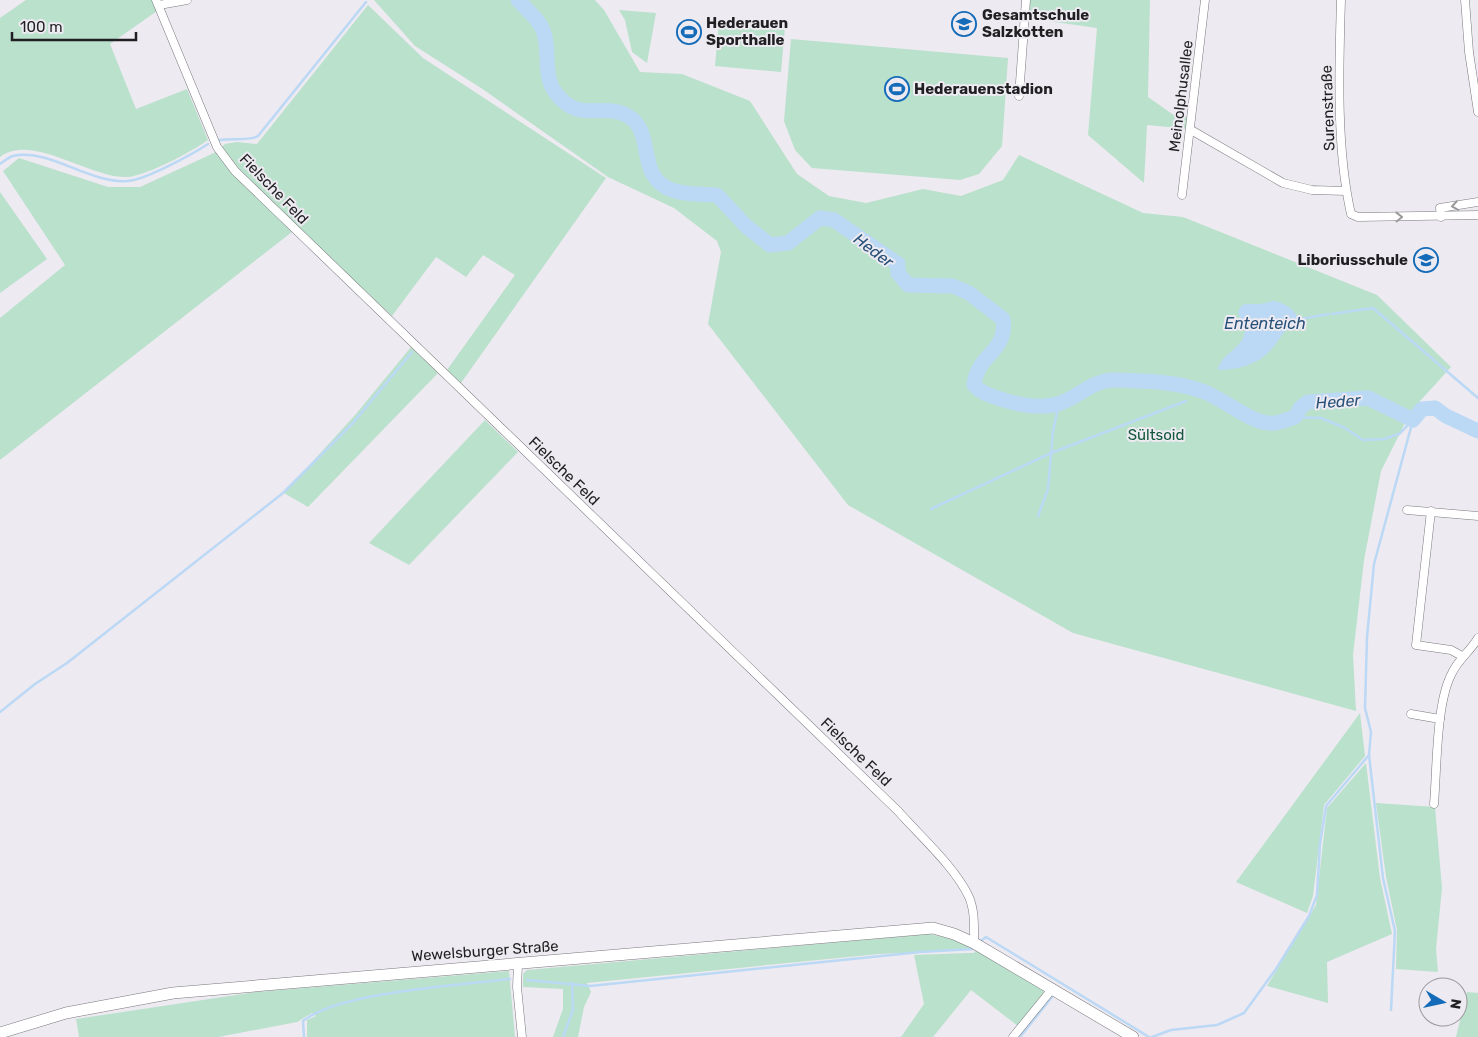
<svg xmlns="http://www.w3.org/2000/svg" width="1478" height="1037" font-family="Rubik,sans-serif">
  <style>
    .green { fill: #bae1cc }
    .water { fill: #bbd8f5 }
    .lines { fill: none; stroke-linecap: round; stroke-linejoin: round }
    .stream { stroke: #bbd8f5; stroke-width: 2.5 }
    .river { stroke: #bbd8f5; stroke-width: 15 }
    .minor-casing { stroke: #7b787e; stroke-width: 9 }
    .secondary-casing { stroke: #7b787e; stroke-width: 12 }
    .minor { stroke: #fff; stroke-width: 8 }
    .secondary { stroke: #fff; stroke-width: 11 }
    .oneway { stroke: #9b9a9b }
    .labels { text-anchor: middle; stroke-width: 4; stroke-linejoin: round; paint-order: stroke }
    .poi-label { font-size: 15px; font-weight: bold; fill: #201f21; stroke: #edeaf1; text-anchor: start }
    .street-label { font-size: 15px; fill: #201f21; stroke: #edeaf1 }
    .park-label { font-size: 15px; fill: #13583c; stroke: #edeaf1 }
    .water-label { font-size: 16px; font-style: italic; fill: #275179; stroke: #edeaf1 }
  </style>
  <rect width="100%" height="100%" fill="#edeaf1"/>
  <!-- green -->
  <g class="green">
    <path d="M 26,0 L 152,0 L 157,11 L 110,44 L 136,109 L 187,89 L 208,140 C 191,152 148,175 128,177 C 91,179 31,132 0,157 L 0,18 Z"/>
    <polygon points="374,0 595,0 604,10 640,72 682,74 750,101 797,174 829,196 866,203 923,189 961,196 1003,180 1019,155 1143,213 1183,217 1377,295 1451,367 1411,411 1381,471 1364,560 1353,655 1356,711 1073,633 848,505 708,324 721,252 717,241 674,208 608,177 481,88 415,46"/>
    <polygon points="1029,0 1150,0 1148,97 1175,116 1190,117 1189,129 1147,125 1144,183 1088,135 1097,28 1027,18"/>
    <polygon points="368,5 423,58 606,178 461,383 447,370 515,275 483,255 466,277 436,257 392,316 297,228 0,460 0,318 65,265 3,171 19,158 108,187 140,187 214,153 225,144 237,142 257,144"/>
    <polygon points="619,10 656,13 647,63 632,52 625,20"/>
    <polygon points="719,22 785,27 781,72 715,66"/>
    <polygon points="791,39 1008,58 1002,146 979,174 960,180 812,168 795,150 784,121"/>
    <polygon points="0,192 47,259 0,293"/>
    <polygon points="411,347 438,373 308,507 284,493 356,414"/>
    <polygon points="485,420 518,452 409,565 369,543"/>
    <polygon points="1360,713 1365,756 1324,805 1313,896 1307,913 1236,882"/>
    <polygon points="1366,763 1380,878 1392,934 1327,962 1328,1003 1267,986 1316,905 1327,808"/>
    <polygon points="1376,803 1435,807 1442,888 1436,949 1438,972 1396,969 1397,930 1386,877"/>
    <polygon points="929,934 957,940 971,947 968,950 879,954 587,983 591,992 584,1007 578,1037 553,1037 563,1009 563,989 523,987 523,974 527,970"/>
    <polygon points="976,950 1042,987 1044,993 1018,1026 971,990 933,1037 901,1037 924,1004 914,955 968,953 974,953"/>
    <polygon points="509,971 515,1037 307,1037 307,1020 316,1016 312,1013 297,1022 218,1037 79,1037 76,1019 256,992"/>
    <polygon points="1467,992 1478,993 1478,1037 1456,1037"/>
  </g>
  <!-- water -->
  <path class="water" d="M 1272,301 C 1283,301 1297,311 1300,321 C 1283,328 1281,339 1270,351 C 1257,365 1236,370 1218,370 C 1219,354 1249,346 1244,327 C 1242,322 1239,317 1238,312 C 1243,300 1248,305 1259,304 C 1263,304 1268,302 1272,301 Z"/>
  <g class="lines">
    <!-- stream -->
    <g class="stream">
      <path d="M 220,140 C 230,138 251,141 258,136 L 366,2"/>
      <path d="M 0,164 C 4,161 9,157 13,156 C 49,148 90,184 128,181 C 145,180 193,154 208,144"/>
      <polyline points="1332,314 1373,308 1478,398"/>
      <polyline points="1300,319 1329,314"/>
      <polyline points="1295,417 1321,418 1345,428 1363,440 1384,439 1399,434 1412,421"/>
      <polyline points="931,509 1051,453 1186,401"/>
      <polyline points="1038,516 1048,489 1053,431 1059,403"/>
      <polyline points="0,712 35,684 67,663 283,493 352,424 412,352"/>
      <polyline points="1369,755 1383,878 1395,931 1391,1010"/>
      <polyline points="982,940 986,937 1149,1037"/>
      <polyline points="527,980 590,986 920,952 974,949"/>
      <path d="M 304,1037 L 303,1021 C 339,992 461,985 510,979"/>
      <polyline points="563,1037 573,1010 572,983"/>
      <polyline points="1020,1037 1052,997"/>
      <polyline points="1152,1037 1171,1030 1217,1025 1244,1013 1276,969 1309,916 1317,895 1320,844 1326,806 1369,755 1371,732 1365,708 1367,637 1374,564 1413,420"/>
    </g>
    <!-- river -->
    <path class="river" d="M 518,0 C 526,9 541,21 544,33 C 550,51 543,76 555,92 C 579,125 601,101 628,116 C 656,132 635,177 672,190 C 685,195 703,194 717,195 L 746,226 L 770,245 L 788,243 L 820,218 L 834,220 L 898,264 L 898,273 L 908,285 L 953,286 L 969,293 L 1003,319 C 1008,352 977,354 974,385 C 982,394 992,396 1004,400 C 1023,406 1044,410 1063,402 C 1080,395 1096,379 1115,380 C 1144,381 1174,381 1202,391 C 1223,398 1250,423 1270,423 C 1278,424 1288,419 1295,417 L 1301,407 L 1308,402 L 1368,398 L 1413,420 L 1422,409 L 1435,408 L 1446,416 L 1478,431"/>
    <defs>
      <g id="minor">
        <path d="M 156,0 L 217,147 L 235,171 L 898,811 C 920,836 955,867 969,897 C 975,911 974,927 974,943"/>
        <path d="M 1341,0 C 1339,67 1336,148 1351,214 L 1358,217 L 1478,215"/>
        <polyline points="1465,0 1469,52 1478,112"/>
        <polyline points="159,5 187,0"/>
        <polyline points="1019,96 1026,0"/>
        <polyline points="1191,130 1283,183 1312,190 1346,191"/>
        <polyline points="1182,195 1205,0"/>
        <polyline points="1441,217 1440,208 1478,202"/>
        <polyline points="1407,510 1478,516"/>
        <polyline points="1431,511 1416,645 1451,650 1462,656"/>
        <polyline points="1411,714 1440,719"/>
        <path d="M 1434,804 C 1437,769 1436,705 1451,675 C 1458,659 1470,652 1478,638"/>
        <polyline points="518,964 517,987 522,1037"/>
        <polyline points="1013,1037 1053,988"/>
      </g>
      <polyline id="secondary" points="0,1033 66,1013 173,993 933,928 954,934 974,943 1133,1037"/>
    </defs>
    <!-- minor casing -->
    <use href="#minor" class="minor-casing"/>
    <!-- secondary casing -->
    <use href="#secondary" class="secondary-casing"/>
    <!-- minor -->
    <use href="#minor" class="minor"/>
    <!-- secondary -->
    <use href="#secondary" class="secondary"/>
  </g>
  <!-- one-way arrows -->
  <defs><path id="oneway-chevron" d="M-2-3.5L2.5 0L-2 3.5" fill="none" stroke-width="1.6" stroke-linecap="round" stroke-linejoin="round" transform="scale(1.25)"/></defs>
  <g class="oneway">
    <use href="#oneway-chevron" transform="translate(1455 206) rotate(171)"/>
    <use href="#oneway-chevron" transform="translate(1399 217) rotate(-1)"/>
  </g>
  <!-- icons -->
  <defs>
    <symbol id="school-ring" viewBox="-11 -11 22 22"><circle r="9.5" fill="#edeaf1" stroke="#146bb8" stroke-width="1.5"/><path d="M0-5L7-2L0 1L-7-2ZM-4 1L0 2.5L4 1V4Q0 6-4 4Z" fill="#146bb8"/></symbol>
    <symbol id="stadium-ring" viewBox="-11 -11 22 22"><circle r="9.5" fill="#edeaf1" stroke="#146bb8" stroke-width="1.5"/><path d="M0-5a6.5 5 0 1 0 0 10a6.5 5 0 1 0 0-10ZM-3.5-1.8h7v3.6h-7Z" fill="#146bb8"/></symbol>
  </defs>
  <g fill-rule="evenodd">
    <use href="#school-ring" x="950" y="10" width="28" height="28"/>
    <use href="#stadium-ring" x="675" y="18" width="28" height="28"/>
    <use href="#stadium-ring" x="883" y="75" width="28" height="28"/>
    <use href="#school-ring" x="1412" y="246" width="28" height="28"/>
  </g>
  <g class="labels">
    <!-- poi labels -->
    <g class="poi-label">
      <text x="982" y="20">Gesamtschule<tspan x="982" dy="17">Salzkotten</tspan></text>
      <text x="706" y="28">Hederauen<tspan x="706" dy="17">Sporthalle</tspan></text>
      <text x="914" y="94">Hederauenstadion</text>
      <text x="1408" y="265" text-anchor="end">Liboriusschule</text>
    </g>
    <!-- street labels -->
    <g class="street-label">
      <text transform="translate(1181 96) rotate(-83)" y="5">Meinolphusallee</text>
      <text transform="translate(1328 108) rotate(-92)" y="5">Surenstraße</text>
      <text transform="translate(274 189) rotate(46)" y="5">Fielsche Feld</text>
      <text transform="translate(564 471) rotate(44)" y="5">Fielsche Feld</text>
      <text transform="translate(856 752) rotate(44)" y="5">Fielsche Feld</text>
      <text transform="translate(485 951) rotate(-4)" y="5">Wewelsburger Straße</text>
    </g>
    <!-- park labels -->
    <g class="park-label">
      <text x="1156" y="440">Sültsoid</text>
    </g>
    <!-- water labels -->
    <g class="water-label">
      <text transform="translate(874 250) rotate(37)" y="6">Heder</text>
      <text x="1265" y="329">Ententeich</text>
      <text transform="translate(1338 401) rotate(-4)" y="6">Heder</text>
    </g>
  </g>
  <!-- north arrow -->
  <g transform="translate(1443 1002) rotate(99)"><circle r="24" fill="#edeaf1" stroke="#9b999e"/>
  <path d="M0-4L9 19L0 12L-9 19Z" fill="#146bb8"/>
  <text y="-8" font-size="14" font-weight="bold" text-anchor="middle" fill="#201f21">N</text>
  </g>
  <!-- scale -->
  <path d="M12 32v8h124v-8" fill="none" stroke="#201f21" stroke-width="2.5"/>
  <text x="20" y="32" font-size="15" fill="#201f21" stroke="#edeaf1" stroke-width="4" paint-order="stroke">100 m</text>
</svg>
